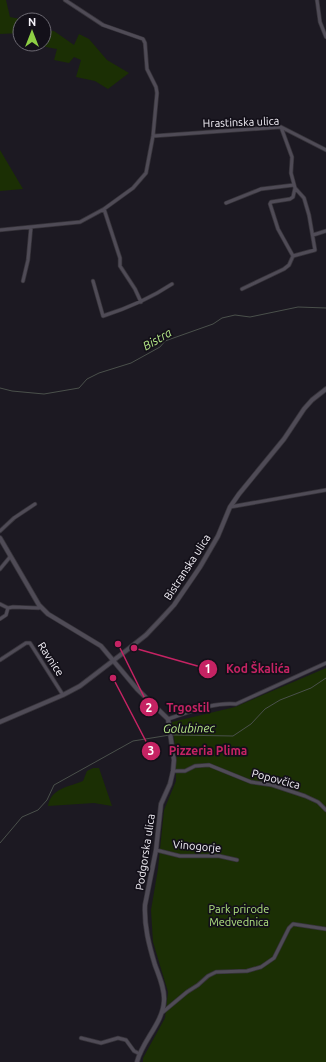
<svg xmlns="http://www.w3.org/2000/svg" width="326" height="1062" font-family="Ubuntu,sans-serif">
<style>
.green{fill:#1b2f04}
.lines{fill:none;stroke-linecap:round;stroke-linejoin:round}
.stream{stroke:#4a504b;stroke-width:1}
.street-casing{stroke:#37343b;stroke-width:4.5}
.secondary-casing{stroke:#37343b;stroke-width:5.5}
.street{stroke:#4f4b56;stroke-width:3}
.secondary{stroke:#4f4b56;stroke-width:4}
.labels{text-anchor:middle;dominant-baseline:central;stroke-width:3.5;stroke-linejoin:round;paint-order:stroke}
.street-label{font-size:11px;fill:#f5f2f9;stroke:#131019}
.park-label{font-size:11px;fill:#b0e281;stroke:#131019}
.water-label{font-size:12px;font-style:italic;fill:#b7ea88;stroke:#131019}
.leader{fill:none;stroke:#c52363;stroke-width:1.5}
.callout-dot{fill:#c52363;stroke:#131019;stroke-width:1.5}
.mark-label{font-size:12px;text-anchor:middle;font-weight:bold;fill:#fff}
.callout-label{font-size:12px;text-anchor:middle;font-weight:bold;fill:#c52363;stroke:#131019;stroke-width:3.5;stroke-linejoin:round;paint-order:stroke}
</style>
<rect width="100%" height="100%" fill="#1c1922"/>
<path class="green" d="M0,0H6L10,17L25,20H20V33L0,34Z
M44,30L54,31L74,45L79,34L89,39L107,60L129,73L108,89L95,81L76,77L81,60L74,57L69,63L54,60L57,49L41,46L42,44H44Z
M0,150L23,189L0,191Z
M326,668V1062H143V1058L165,1018L168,992L153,942L151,910L158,869L164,810L176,781V753L172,722L235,707Z
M93,768H99L112,806L94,803L48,806C51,788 69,787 83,781L87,771Z"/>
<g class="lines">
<path class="stream" d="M0,388L12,391L44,394L79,388L87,379L99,373L131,363L160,347L165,341L213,324L222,318L235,315L250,317L298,307L326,308
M173,735L233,736L251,724L265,709L280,700L311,688L326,678
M0,843L22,817L38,810L47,800L54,785L133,741L170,735"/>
<g class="street-casing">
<path id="street" d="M317,0L320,22L326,37
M153,136L281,127L326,150
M226,203L261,189L294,185
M104,209L120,258V266L135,289L141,302
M0,230L80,222L104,209L133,188L146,173L153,136L157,93L156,87L147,69L145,43L143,39L103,25L65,0
M313,235L326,231
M293,256L315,250L309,215L304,198L295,188
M23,281L28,260L31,227
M93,281L103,316C128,308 151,298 172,284
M242,289L284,269L289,265L293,256L278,229L270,204L271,202L290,199L293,197L295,188L291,173L292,157L281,127
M230,507L326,490
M0,531L14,518L35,504
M0,569L10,557
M0,604L8,608
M0,619L6,615L8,608L13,607L39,608V605
M0,660L26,643H30L63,695
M168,719C190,712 213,702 236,704L326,663
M173,771H185L195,766L209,765L251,782L272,785L305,796L318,802L326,810
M156,850L180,856H219L237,860
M163,1012L187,992L198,985L208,976L216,972L247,971L261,967L274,958L289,928L293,924L326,929
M81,1038L101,1043L118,1038L126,1040L134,1051L140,1054"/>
</g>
<g class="secondary-casing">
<path id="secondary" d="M0,538L39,605L48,614L101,646L137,689L168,719L174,760L173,771L170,784L161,804L156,850L145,905C144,926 149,945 155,965C159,976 165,989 164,1001C163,1023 142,1041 137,1062
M0,722L63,695L80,686L127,650L146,635L163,617L174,605L200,567L218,536L230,507L239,494L284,439L304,409L312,400L326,389"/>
</g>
<use href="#street" class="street"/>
<use href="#secondary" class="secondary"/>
</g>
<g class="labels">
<g class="street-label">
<text transform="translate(241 122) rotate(-2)">Hrastinska ulica</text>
<text transform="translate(187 567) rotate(-57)">Bistranska ulica</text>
<text transform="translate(51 659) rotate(57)">Ravnice</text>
<text transform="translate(276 779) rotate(15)">Popovčica</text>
<text transform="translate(197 846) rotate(5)">Vinogorje</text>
<text transform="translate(145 852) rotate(-81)">Podgorska ulica</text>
</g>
<g class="park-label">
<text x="239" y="909">Park prirode<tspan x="239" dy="13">Medvednica</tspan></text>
</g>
<g class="water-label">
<text transform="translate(157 339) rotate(-30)">Bistra</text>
<text transform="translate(189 728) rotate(-1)">Golubinec</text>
</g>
</g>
<path class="leader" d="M134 648L208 669M118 644L149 707M113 678L151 751"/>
<g class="callout-dot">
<circle cx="134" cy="648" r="4"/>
<circle cx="118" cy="644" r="4"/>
<circle cx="113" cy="678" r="4"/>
<circle cx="208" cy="669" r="10"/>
<circle cx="149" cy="707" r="10"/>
<circle cx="151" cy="751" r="10"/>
</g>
<g class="mark-label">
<text x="208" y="673">1</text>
<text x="149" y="712">2</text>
<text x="151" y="755">3</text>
</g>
<g class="callout-label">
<text x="258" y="673">Kod Škalića</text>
<text x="188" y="712">Trgostil</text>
<text x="208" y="755">Pizzeria Plima</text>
</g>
<g transform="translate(32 32)"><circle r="19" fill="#131019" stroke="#6d6a73"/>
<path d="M0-3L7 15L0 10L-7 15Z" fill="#8dce44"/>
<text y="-6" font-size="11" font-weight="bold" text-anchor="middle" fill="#f5f2f9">N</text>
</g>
</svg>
